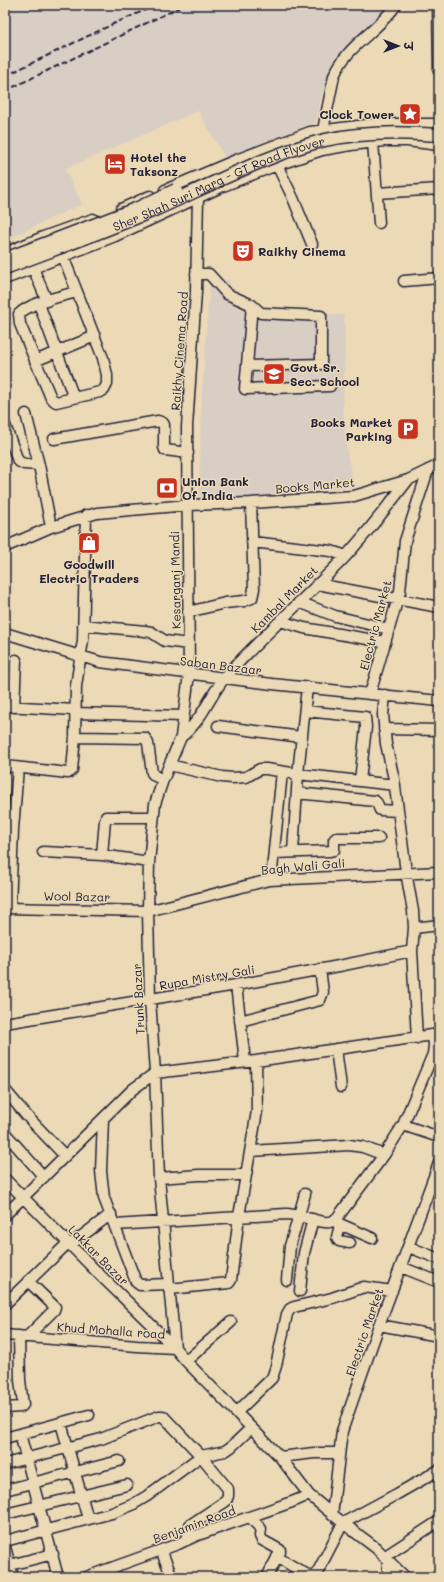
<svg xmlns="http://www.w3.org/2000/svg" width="444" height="1582" font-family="Mali,'Playpen Sans Deva',sans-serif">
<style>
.built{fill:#d9cec4}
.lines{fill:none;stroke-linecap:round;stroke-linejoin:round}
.minor-casing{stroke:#22223b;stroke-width:13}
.minor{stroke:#ecdab7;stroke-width:10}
.rail{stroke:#22223b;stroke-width:2;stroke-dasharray:6 3;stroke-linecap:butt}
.major-bridge-casing{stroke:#22223b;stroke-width:15;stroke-linecap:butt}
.major-bridge{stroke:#ecdab7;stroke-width:12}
.labels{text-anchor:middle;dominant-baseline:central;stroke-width:3;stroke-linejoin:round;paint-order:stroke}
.poi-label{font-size:12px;font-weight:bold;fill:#22223b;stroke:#ecdab7;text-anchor:start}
.street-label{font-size:12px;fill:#22223b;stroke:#ecdab7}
</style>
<rect width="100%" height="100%" fill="#ecdab7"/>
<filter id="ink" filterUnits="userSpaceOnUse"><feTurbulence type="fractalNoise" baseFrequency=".025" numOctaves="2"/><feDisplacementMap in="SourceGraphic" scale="8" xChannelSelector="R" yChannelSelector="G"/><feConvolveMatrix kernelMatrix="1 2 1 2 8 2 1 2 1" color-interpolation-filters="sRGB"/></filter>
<g filter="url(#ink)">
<path class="built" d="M5,5H387L381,14L335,58L323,90L316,122L225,158L198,111L65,169L82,204L5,240Z
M210,280H230L228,303L253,304L257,310L344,315L345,341L343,410L348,457L354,487L199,501L201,407Z"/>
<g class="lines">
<g class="minor-casing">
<path id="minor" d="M438,5L439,71
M322,135L334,76C346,46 378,31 396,5
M373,142L379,223
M277,165L293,198L312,244
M165,190L236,160L310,132L374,124H439
M377,193L439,189
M121,209L150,196
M5,253L43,237L93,219
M63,256L103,358L107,375V384L104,390L100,392L56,402L51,398L20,324L19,314C31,302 60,297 76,292
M33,268L47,301
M196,274H209L227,294L252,305L261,313L321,316V364L247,366
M5,279L115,236L223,186L277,165L322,150L351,145L384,141H407L439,145
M404,281L439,278
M39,304L74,398
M252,305L245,389L330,386
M35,361L95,336
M26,414L39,465L51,527
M5,425L18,461L24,464L39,465
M54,439L158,421L163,423L164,425V447L165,450L188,453
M252,542L331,551L346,556
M5,547L51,527L97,513L188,505L251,503L354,496L408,480L439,465
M317,584L439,607
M299,602L335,616L389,629
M188,612L225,603L244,601L252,598L254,589L251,503
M280,621L304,628L385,642
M83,625L145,631L151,632L165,641L189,644
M5,633L100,662L272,684L439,701
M370,694L400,591L405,541L428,470
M385,695L383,715L386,744L394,779L406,872L413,911L414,928L412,951L417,1038
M5,706L75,710
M14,707L16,660
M305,711L365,717L366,727L360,781
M75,713L183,716
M218,726L301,737
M384,729L439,730
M75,737L145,738L148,743L152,773L155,776L163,780
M181,737C203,720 209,696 226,676C264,634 307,597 346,556C368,532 388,506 408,480
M169,765L222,777L232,778L246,777L260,769H266L298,774L395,785
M5,766L68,773L72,770L75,737L76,686L83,640L86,515
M297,793L375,801L377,803L380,810L398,811
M43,852L102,855L149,862
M293,852L298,774L307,687
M274,853L330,851L334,850V840L336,838H379
M102,855L105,820L106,817H153
M271,880L282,772
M5,908L148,911L269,880L439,872
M10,908L13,829L18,768
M414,928L439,925
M236,985L245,1061
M240,1021L320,1000L323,992L320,969
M5,1023L236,985L339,966L412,951
M336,1049L341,1087
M5,1090L26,1115L65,1156
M103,1119L101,1171L104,1198L136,1282L140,1285L169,1284
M403,1125L439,1137
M5,1133L44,1177
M251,1151L349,1145L363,1147L384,1155
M159,1178L199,1175H246
M5,1179L97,1272L175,1348L186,1361L280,1457L309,1495L343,1523L376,1548L405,1577
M5,1215L133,1089L155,1073L256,1061L439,1034
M333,1221L372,1238
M115,1225L286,1214C299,1214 321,1224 330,1222C334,1221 338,1217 340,1214L384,1155L403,1125L433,1054L434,1045L433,1035
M340,1225L337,1237L339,1241L350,1243
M70,1245L111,1214
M409,1247L439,1259
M401,1267L439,1282
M287,1280L290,1246L305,1194
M169,1289L229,1283L231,1280L239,1216L257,1111L256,1061
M300,1291L304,1253L313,1219
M5,1304L68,1243
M379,1325L439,1336
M5,1335L137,1346L175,1348
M27,1337L54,1310L55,1307L28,1281
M175,1348L159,1178L155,1073L150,999L148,911L149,862L155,804L163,780L181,737L189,674L187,427L196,292L198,198
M186,1361L231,1322
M5,1408L21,1407L23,1405L20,1380L19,1336
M236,1413L272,1378L276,1366L287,1314L290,1309L294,1307L332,1298L364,1287L392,1291
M61,1423L88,1519
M20,1434L58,1577
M5,1438L89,1415
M280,1457L314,1453H339
M5,1464L101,1439L159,1416H163L201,1456L228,1489V1496L226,1501L190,1525L187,1540
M5,1490L119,1461
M5,1514L127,1485
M332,1515L342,1431L379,1325L439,1163
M250,1517L261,1529L260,1536L262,1540L280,1550V1552L267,1577
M5,1541L112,1513L132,1505L147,1496L201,1456L225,1451L231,1447L251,1428
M5,1547L13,1577
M161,1550L172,1577
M277,1557L311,1577
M384,1557L439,1521
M10,1565L53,1554
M86,1577L178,1544L195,1536L292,1502L309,1495
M315,1577L343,1523L397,1494L439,1470
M388,1577V1561"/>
</g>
<use href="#minor" class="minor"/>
<path class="rail" d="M5,76L113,24L157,5
M5,91L184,5"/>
<g class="major-bridge-casing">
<g id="major-bridge">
<path d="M5,259L138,208L176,190"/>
<path id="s1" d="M5,268C55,249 105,231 154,210C210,186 264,155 325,140C361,132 402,132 439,135"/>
</g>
</g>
<use href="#major-bridge" class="major-bridge"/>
</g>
</g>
<defs>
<g id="sight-square" transform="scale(1.15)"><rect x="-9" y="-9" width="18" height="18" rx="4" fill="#c8321e" stroke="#ecdab7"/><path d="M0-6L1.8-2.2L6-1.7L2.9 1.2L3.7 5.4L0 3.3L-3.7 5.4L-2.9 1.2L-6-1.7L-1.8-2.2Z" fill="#fff"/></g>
<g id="hotel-square" transform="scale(1.15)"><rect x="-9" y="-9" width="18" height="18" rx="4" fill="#c8321e" stroke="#ecdab7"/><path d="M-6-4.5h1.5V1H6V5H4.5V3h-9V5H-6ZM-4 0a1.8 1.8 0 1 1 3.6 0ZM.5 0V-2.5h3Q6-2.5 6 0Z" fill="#fff"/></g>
<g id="theatre-square" transform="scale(1.15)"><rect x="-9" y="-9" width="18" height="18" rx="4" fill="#c8321e" stroke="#ecdab7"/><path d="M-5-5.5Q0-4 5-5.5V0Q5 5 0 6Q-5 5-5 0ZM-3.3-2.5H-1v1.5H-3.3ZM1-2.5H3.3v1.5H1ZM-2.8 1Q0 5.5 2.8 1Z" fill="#fff"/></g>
<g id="school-square" transform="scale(1.15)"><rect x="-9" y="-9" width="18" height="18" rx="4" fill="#c8321e" stroke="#ecdab7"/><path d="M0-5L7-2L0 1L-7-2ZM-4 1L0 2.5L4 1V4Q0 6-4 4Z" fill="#fff"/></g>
<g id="parking-square" transform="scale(1.15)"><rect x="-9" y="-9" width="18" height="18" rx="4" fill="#c8321e" stroke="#ecdab7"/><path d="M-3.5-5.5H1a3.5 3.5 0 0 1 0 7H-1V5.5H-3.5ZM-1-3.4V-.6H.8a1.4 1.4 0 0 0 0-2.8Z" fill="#fff"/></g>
<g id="bank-square" transform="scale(1.15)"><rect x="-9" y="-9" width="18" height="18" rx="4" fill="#c8321e" stroke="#ecdab7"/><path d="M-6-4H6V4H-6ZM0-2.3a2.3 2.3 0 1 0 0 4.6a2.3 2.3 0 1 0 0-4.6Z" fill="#fff"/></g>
<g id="shop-square" transform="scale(1.15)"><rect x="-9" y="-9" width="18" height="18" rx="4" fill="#c8321e" stroke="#ecdab7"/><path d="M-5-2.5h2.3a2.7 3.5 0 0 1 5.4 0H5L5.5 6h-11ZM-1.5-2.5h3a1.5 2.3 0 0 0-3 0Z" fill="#fff"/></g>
</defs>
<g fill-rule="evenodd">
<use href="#sight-square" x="410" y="114"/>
<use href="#hotel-square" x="115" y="164"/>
<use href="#theatre-square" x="243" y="251"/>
<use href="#school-square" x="274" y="374"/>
<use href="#parking-square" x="408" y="429"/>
<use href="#bank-square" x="167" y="488"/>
<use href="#shop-square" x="89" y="543"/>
</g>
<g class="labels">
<g class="poi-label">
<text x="394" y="114" text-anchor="end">Clock Tower</text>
<text x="130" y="157">Hotel the<tspan x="130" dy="14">Taksonz</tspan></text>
<text x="258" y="251">Raikhy Cinema</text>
<text x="290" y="367">Govt Sr.<tspan x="290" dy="14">Sec. School</tspan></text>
<text x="392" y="422" text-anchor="end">Books Market<tspan x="392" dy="14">Parking</tspan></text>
<text x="182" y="481">Union Bank<tspan x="182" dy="14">Of India</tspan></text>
<text x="89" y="564" text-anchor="middle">Goodwill<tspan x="89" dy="14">Electric Traders</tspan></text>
</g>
<g class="street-label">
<text stroke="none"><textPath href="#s1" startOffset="230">Sher Shah Suri Marg - GT Road Flyover</textPath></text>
<text transform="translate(179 351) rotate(-86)">Raikhy Cinema Road</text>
<text transform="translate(315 485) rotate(-5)">Books Market</text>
<text transform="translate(175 580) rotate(-91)">Kesarganj Mandi</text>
<text transform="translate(284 599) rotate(-45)">Kambal Market</text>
<text transform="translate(375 625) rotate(-75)">Electric Market</text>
<text transform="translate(221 665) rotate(7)">Saban Bazaar</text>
<text transform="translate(303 866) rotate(-5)">Bagh Wali Gali</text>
<text transform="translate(77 896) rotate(1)">Wool Bazar</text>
<text transform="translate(207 977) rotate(-10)">Rupa Mistry Gali</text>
<text transform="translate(138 999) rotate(-93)">Trunk Bazar</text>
<text transform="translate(99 1255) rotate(45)">Lakkar Bazar</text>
<text transform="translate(111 1330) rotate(4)">Khud Mohalla road</text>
<text transform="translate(364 1332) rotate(-71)">Electric Market</text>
<text transform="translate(194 1524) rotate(-20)">Benjamin Road</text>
</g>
</g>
<rect width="444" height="1582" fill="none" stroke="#ecdab7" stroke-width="20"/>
<rect x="10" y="10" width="424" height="1562" fill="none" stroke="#22223b" stroke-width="1.5" filter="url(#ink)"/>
<g transform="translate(398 46) rotate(90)" stroke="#ecdab7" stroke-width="3" paint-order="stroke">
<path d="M0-3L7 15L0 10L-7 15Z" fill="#22223b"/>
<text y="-6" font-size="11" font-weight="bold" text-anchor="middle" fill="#22223b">उ</text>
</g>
</svg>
